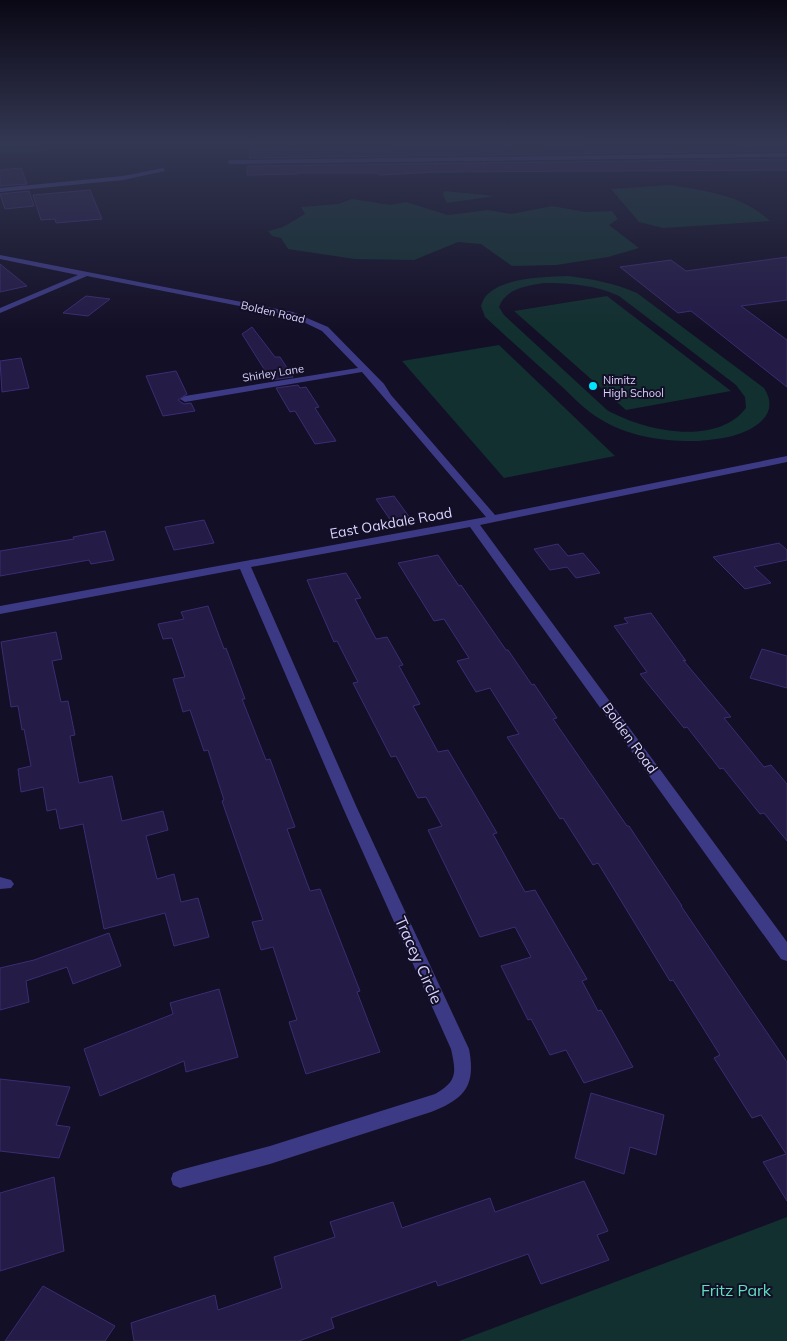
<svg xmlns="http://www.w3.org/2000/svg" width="787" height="1341" font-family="Mulish,sans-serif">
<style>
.green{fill:#12302f;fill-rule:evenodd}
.water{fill:#0c2248}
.building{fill:#241b47;stroke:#3b2d73}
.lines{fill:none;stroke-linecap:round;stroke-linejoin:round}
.minor{fill:#3d3a85;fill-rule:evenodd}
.poi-dot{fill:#00e5ff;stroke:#130f26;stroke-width:2}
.labels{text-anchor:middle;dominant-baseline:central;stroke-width:4;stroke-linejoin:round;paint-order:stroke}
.far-street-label{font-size:11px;fill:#d9d4ff;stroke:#130f26}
.far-poi-label{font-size:11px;fill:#d9d4ff;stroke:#130f26;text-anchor:start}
.street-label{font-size:14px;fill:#d9d4ff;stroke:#130f26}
.near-street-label{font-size:16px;fill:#d9d4ff;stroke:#130f26}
.near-park-label{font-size:16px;fill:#5fe0c0;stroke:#130f26}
</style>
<rect width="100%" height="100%" fill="#130f26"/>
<path class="green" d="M670,185C706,191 743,195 770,221L663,228L639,222L611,189Z
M444,191L495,196L447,203L443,195Z
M352,199L390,205L406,202L448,215L488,210L511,214L552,206L585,212L612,211L618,219L609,225L639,248L608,257L556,265L512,266L481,244L458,242L414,260L355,259L288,249L281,238L272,236L268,231L283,227L305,214L301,207L338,204Z
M568,276C592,279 614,283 637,293L764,388C773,402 771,414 758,424C741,437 719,439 699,441C666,442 629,437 600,419C585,410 572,396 559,384C534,362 510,340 485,317L481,306C482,303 484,298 486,296C502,277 545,277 568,276ZM544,283C571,283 595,285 619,296L736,385L745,397L746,408C716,447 644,431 607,410L504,315L499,307C506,288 527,286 544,283Z
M607,296L731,391L626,410L514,311Z
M499,345L615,456L504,478L402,361Z
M787,1217V1341H459Z"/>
<path class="water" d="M0,142L23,143L53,148L39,152L0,153Z"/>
<path class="building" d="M636,142H787V151L249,158L250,147L292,148L546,143L547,146H585L583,143Z
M787,159V170L435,172L379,175L378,173H297V174L247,175L248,166Z
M21,168L27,184L0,186V170Z
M90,190L102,219L56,223L55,219L41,220L33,195Z
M29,191L34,206L5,209L0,194Z
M787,257V300L741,306L787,340V387L691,311L678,313L620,267L671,260L686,271Z
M0,264L27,286L0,292Z
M86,296L110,299L88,316L63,313Z
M252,327L275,357H280L293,377L271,380L242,334Z
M21,358L29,388L2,392L0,361Z
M176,371L187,394L178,400L184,404L191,403L195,411L163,416L146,376Z
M298,385L300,388L306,387L319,407L315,408L336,441L315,444L295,411L290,412L276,388Z
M394,496L410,518L391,521L376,499Z
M204,520L214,543L174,550L165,527Z
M105,531L114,560L91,564L89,560L0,576V551L74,539L73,537Z
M779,543L787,550V560L754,567L771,583L745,589L713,557Z
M558,544L568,556L583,553L600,573L576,578L567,567L550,570L534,549Z
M438,555L459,586L461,585L506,650H508L532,685L534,684L557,718L553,719L627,826H629L682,906H681L787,1062V1201L763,1162L786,1154L761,1115L752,1118L714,1058L720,1055L673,980L670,981L598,863L593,865L563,818L560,819L507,737L519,734L490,688L476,692L457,661L469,658L444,619L434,621L398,563Z
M346,573L361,598L355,599L376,639L387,637L403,665L399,666L420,704L413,706L438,752L448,750L497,833L493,834L525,892L535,890L587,979L582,981L598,1011L601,1010L633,1067L584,1083L566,1050L550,1055L531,1019L528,1020L501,966L531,957L515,927L480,937L428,830L442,826L426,797L418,798L396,756L391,757L353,683L358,682L337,641L334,642L307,580Z
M208,606L224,649L226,648L245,699H242L266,760L270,759L295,827L287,829L310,891L320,889L360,991L357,992L380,1052L306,1074L289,1022L297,1020L273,947L261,950L252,922L263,920L222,801L224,800L208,750L204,751L190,710L183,712L173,679L185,677L172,638L163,639L158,624L184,619L181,612Z
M651,613L686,661L683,660L731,717L724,718L764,767L771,765L787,784V841L764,813L760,814L723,768L720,769L687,727L684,728L640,674L647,672L614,626L628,623L624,618Z
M56,632L62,659L52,661L61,702L68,701L75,735L70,736L79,783L112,776L122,821L163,811L168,830L146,836L157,879L174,874L181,902L198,898L209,937L174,946L165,913L104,929L83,824L60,829L56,809L47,811L43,787L21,792L18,769L31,766L24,729L22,730L18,706L11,707L1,642Z
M762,649L787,656V688L750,678Z
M109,933L121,966L73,984L67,967L26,981L29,1002L0,1010V968L34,960Z
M219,989L238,1057L186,1072L184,1061L100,1096L84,1049L173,1014L170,1003Z
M0,1079L70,1087L56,1125L70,1127L59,1158L0,1151Z
M591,1093L664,1115L656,1155L630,1147L624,1174L575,1158Z
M54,1177L64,1251L0,1271V1193Z
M584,1181L608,1231L597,1235L609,1260L541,1284L528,1254L438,1286L436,1281L331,1318L334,1328L299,1341H134L131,1323L215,1295L218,1310L282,1288L274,1257L335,1237L330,1222L393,1202L402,1228L490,1198L495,1212Z
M43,1286L115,1326L105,1341H5Z"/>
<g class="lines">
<path class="minor" d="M787,153V157L230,164L227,162L230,160Z
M163,168L165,171L123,180L0,192V188L123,176Z
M0,255L293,312L328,327L384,384L391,395L495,515L787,456V462L480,525L787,942V961L781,959L470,527L251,567L357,808L469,1049C476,1086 465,1099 431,1112L270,1164L180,1188L173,1185L171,1179L173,1173L180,1170L270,1146L435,1094C458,1081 456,1072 451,1049L343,808L240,569L0,614V606L486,517L362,372L185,402L180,399L185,396L358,368L322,331L291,316L87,276L0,313V308L78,275L0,259Z
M0,877L11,880L14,884L11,888L0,889Z"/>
</g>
<linearGradient id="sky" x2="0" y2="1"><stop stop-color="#0a0815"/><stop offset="0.43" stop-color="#333752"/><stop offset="1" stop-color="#333752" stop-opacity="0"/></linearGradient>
<rect width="787" height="330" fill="url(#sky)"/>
<circle class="poi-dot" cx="593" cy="386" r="5"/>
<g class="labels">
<g class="far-street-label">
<text transform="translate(273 312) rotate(13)">Bolden Road</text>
<text transform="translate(273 373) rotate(-9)">Shirley Lane</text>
</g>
<g class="far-poi-label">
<text x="603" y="380">Nimitz<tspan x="603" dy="13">High School</tspan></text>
</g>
<g class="street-label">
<text transform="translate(391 523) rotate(-10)">East Oakdale Road</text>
<text transform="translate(630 738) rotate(54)">Bolden Road</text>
</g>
<g class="near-street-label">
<text transform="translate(419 960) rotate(66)">Tracey Circle</text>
</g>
<g class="near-park-label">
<text x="736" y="1290">Fritz Park</text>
</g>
</g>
</svg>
